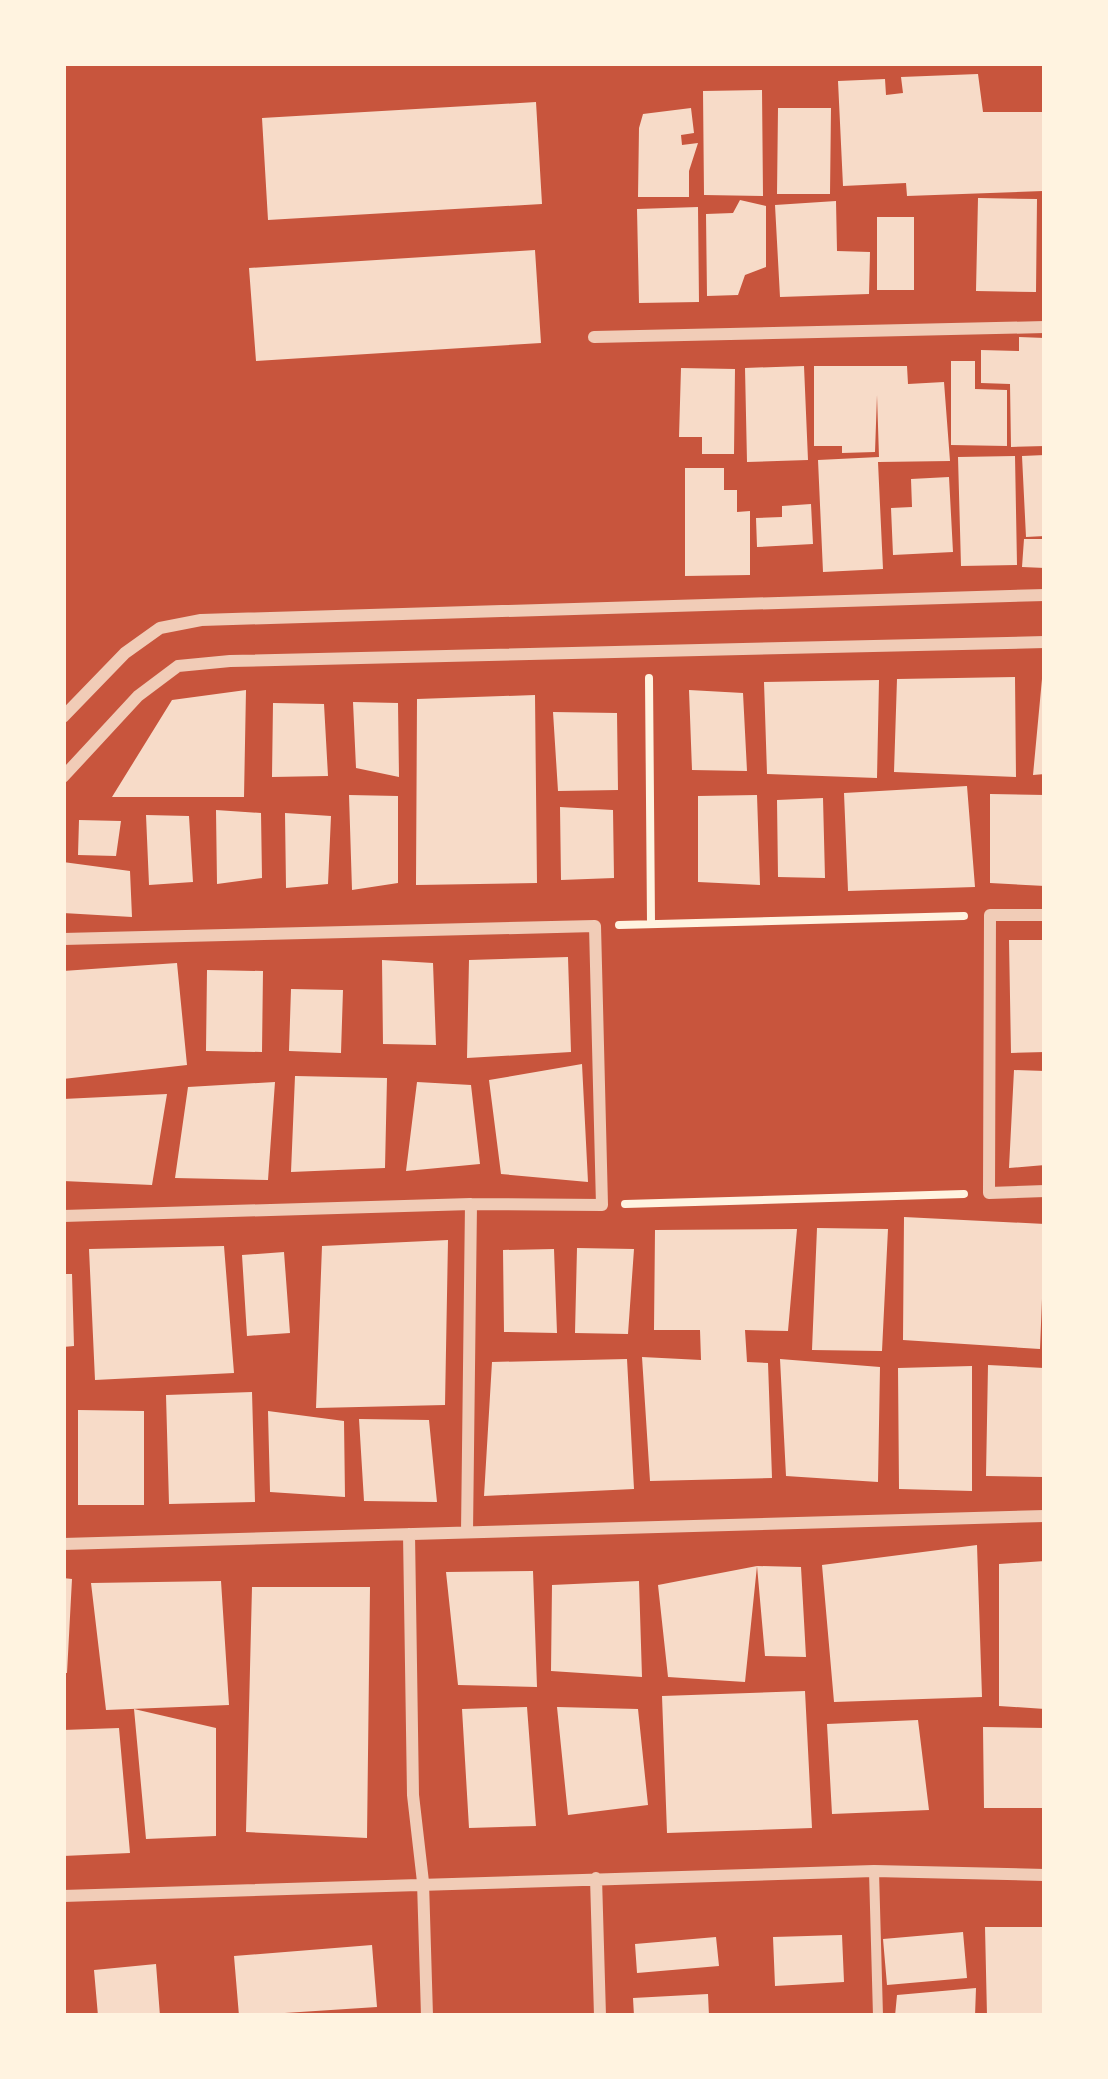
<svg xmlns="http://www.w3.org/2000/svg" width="1108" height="2079" font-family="'Archivo Narrow',sans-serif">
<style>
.building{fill:#f7dbc8}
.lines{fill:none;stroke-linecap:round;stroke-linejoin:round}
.path{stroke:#fff3e0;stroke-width:8}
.pedestrian{stroke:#f1ccb7;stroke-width:10}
.minor{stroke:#f1ccb7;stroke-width:12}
</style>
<rect width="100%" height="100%" fill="#c8553d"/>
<path class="building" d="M978,74L983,112H1045L1043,191L907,196L906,183L843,186L838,81L885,79L886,95L903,93L901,77Z
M762,90L763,196L704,195L703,91Z
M536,102L542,204L268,220L262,118Z
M691,108L694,133L681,135L682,145L698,143L689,171V197H638L639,128L643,114Z
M778,108H831L830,194H777Z
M978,198L1037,199L1036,292L976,291Z
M740,200L766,206V267L745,275L738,295L707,296L706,214L733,213Z
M836,201L837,251L870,252L869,294L780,297L775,205Z
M698,207L699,302L639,303L637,209Z
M877,217H914V290H877Z
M535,250L541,343L256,361L249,268Z
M1019,337L1045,338V446L1011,447L1010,384L981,383V350L1019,351Z
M951,361H975V389L1007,390V446L951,445Z
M804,366L808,460L747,462L745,368Z
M814,366H907L908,384L944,382L950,461L878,462L883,569L823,572L818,460L879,457L877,395L875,452L842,453V446H814Z
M681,368L735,369L734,454H702V437H679Z
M1045,455V536L1026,537L1022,456Z
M1015,456L1017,565L961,566L958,457Z
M685,468H724V490H737V512L750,511V575L685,576Z
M949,477L953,552L893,555L891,508L912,507L911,479Z
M811,504L813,544L757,547L756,518L782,517V506Z
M1024,539H1045V568L1022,567Z
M1015,677L1016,777L894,772L897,679Z
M1042,679H1045V774L1033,775Z
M879,680L877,778L767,774L764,682Z
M246,690L244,797H112L172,700Z
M689,690L743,693L747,771L692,770Z
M535,695L537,883L416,885L417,699Z
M353,702L398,703L399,777L356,768Z
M273,703L324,704L328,776L272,777Z
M553,712L617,713L618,790L558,791Z
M967,786L975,887L848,891L844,793Z
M990,794L1045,795V886L990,883Z
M349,795L398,796V883L352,890Z
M757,795L760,885L698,882V796Z
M823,798L825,878L778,877L777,800Z
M560,807L613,810L614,878L561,880Z
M216,810L261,813L262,878L217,884Z
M285,813L331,816L328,884L286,888Z
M146,815L189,816L193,882L149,885Z
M79,820L121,821L116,856L78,855Z
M63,862L130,871L132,917L63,913Z
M1009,940H1045V1052L1011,1053Z
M568,957L571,1052L467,1058L469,960Z
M382,960L433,963L436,1045L383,1044Z
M177,963L187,1065L63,1079V971Z
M207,970L263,971L262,1052L206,1051Z
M291,989L343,990L341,1053L289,1051Z
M582,1064L588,1182L501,1174L489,1080Z
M1014,1070L1045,1071V1165L1009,1168Z
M295,1076L387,1078L385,1168L291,1172Z
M275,1082L268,1180L175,1178L188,1087Z
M417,1082L471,1085L480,1164L406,1171Z
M167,1094L152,1185L63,1181V1099Z
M904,1217L1045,1224L1040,1349L903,1340Z
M817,1228L888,1229L882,1351L812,1350Z
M797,1229L788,1331L745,1330L747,1362L768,1363L772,1478L650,1481L642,1357L701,1360L700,1330H654L655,1230Z
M448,1240L445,1405L316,1408L322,1246Z
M224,1246L234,1373L95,1380L89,1249Z
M577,1248L634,1249L628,1334L575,1333Z
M554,1249L557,1333L504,1332L503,1250Z
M284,1252L290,1333L247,1336L242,1255Z
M63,1274H72L74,1346L63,1347Z
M627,1359L634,1489L484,1496L492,1362Z
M780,1359L880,1367L878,1482L786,1476Z
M988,1365L1044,1368V1477L986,1476Z
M972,1366V1491L899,1489L898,1368Z
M252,1392L255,1502L169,1504L166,1395Z
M78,1410L144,1411V1505H78Z
M268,1411L344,1421L345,1497L270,1492Z
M359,1419L429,1420L437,1502L364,1501Z
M977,1545L982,1697L834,1702L822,1565Z
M1045,1561V1709L999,1706V1564Z
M757,1566L801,1567L806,1657L765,1656Z
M757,1566L745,1682L668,1677L658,1585Z
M533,1571L537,1687L458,1685L446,1572Z
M63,1578L72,1579L67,1673H63Z
M221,1581L229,1705L106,1710L91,1583Z
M639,1581L642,1677L551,1671L552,1585Z
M252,1587H370L367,1838L246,1832Z
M805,1691L812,1828L667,1833L662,1696Z
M527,1707L536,1826L469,1828L462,1709Z
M557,1707L638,1709L648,1805L568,1815Z
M134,1709L216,1728V1836L146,1839Z
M918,1720L929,1810L832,1814L827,1724Z
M983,1727L1045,1728V1808H984Z
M119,1728L130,1853L63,1856V1730Z
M985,1927H1045V2016H987Z
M963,1932L967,1978L887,1985L883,1939Z
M842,1935L844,1982L775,1986L773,1937Z
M716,1937L719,1966L637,1973L635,1944Z
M372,1945L377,2007L239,2016L234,1956Z
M156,1964L160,2016H98L94,1970Z
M976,1988L975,2016H895L897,1995Z
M708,1994L709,2016H634L633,1998Z"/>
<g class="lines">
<path class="path" d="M649,678L651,923
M619,925L964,916
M625,1204L964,1194"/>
<path class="pedestrian" d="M874,1871L878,2016"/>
<path class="minor" d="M594,337L1045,327
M63,717L125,653L160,628L201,620L1045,595
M63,777L138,696L178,666L230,661L1045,642
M1045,915H990L989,1193L1045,1191
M63,939L595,926L602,1205L471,1204L63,1216
M467,1532L471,1204
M409,1534L413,1795L423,1882L427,2016
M63,1544L1045,1516
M596,1878L600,2016
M63,1896L874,1871L1045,1875"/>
</g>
<rect width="1108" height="2079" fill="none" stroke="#fff3e0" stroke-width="132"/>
</svg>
